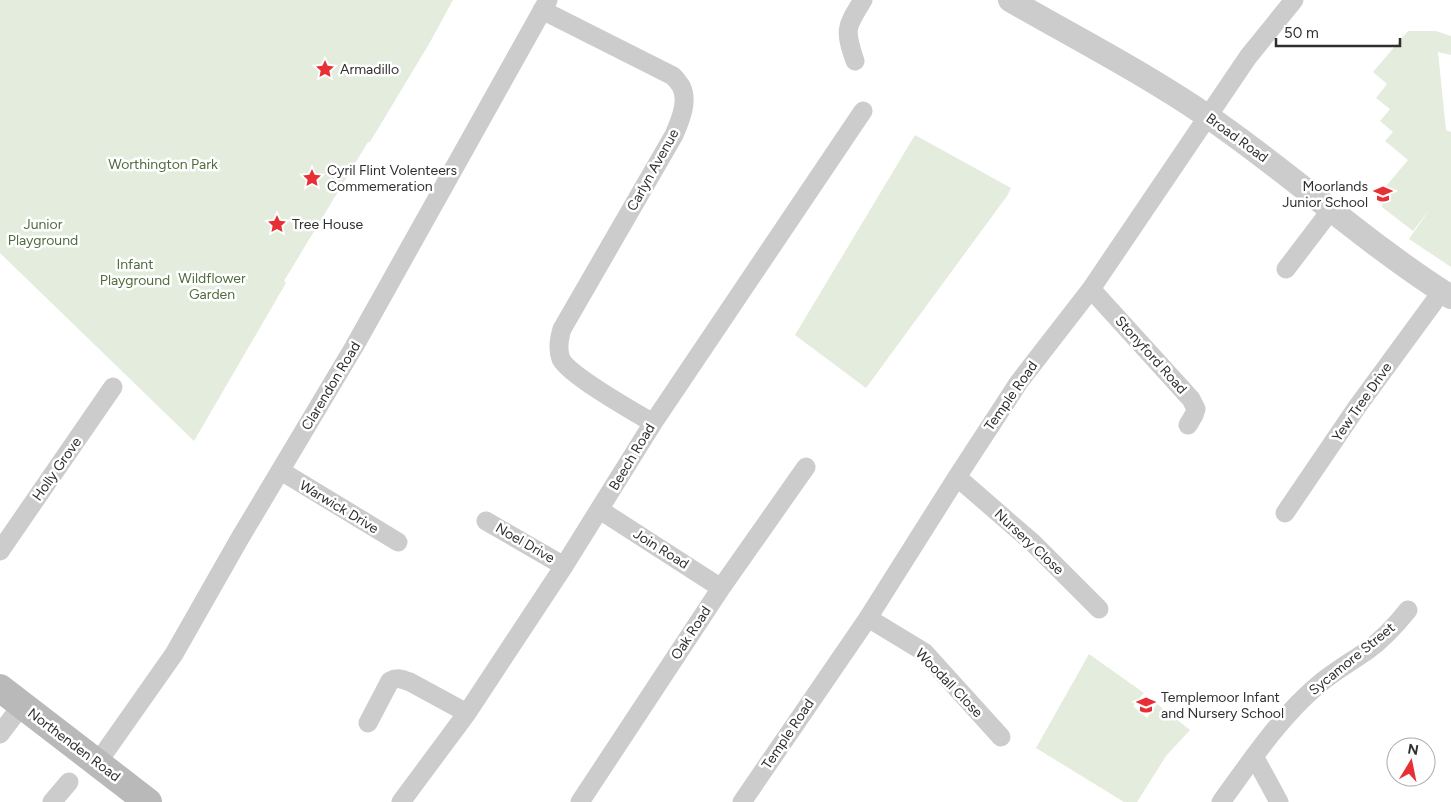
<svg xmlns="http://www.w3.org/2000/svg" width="1451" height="802" font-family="Figtree,sans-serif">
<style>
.green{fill:#e4ecdd}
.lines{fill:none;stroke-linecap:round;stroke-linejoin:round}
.minor{stroke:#ccc;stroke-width:19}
.tertiary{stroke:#ccc;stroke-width:24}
.secondary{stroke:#b9b9b9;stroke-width:28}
.labels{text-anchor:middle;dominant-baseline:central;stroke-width:5;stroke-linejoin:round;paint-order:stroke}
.poi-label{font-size:14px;fill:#2f2f2f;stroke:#fff;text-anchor:start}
.street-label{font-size:14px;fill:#2f2f2f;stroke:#fff}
.park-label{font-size:14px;fill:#506b3c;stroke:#fff}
</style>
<rect width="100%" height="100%" fill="#fff"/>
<path class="green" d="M0,0H453L429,44L370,142H368L284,281L286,283L194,441L0,253Z
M1408,31H1436L1451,36V55L1438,52L1446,130L1451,132V267L1409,239L1430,209L1413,231L1382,207L1381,192L1408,160L1385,141L1393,132L1380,121L1390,109L1376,98L1387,84L1373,72Z
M915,135L1011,188L1007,196L866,388L795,335Z
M1089,654L1144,693L1133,706L1147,718L1157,704L1190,730L1166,756L1137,802H1124L1036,748Z"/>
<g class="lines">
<path class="minor" d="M542,10L673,76C676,79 679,83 681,86C689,101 680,121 674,135L562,329C559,339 557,349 561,359C569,375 634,412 653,423
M855,61C844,29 846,27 863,0
M1286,269L1331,210
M1091,289L1191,399L1196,409L1194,415L1188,425
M281,471L398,542
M957,477L1033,543L1099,609
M600,510L721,588
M1285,513L1357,407L1442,291
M486,521L564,566
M0,551L113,387
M868,618L924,652L1001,737
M368,723L390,681C397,677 402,679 410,682L467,713
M0,734L22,705
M1254,756L1279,802
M98,762L174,654L240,538L354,347L548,0
M52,802L69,782
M401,802L467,713L564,566L653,423L863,111
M580,802L721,588L806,467
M742,802L868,618L957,477L1019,382L1091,289L1248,57L1294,0
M1221,802C1251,761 1279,718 1318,685C1333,672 1351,662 1368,650C1383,639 1396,625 1408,610"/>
<path class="tertiary" d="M1010,0C1076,38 1144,73 1207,116C1291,173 1365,243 1451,297"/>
<path class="secondary" d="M0,688L148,802"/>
</g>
<defs>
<g id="sight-bare" transform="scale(1.5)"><path d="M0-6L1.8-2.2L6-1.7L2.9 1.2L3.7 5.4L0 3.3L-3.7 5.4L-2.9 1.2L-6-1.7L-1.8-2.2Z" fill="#e63035" stroke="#fff" stroke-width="2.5" paint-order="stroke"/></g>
<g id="school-bare" transform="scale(1.5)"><path d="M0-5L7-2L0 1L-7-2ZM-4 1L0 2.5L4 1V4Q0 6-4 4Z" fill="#e63035" stroke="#fff" stroke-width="2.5" paint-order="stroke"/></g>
</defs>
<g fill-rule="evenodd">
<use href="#sight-bare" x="325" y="69"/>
<use href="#sight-bare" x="312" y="178"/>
<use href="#school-bare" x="1383" y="194"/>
<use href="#sight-bare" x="277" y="224"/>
<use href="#school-bare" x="1146" y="705"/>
</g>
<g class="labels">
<g class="poi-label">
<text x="340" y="69">Armadillo</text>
<text x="327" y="170">Cyril Flint Volenteers<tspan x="327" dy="16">Commemeration</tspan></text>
<text x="1368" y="186" text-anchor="end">Moorlands<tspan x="1368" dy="16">Junior School</tspan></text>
<text x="292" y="224">Tree House</text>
<text x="1161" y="697">Templemoor Infant<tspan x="1161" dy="16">and Nursery School</tspan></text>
</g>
<g class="street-label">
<text transform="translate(1237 138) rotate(36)">Broad Road</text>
<text transform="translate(653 170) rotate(-61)">Carlyn Avenue</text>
<text transform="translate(1151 355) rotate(48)">Stonyford Road</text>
<text transform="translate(331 386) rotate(-59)">Clarendon Road</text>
<text transform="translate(1011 396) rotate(-55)">Temple Road</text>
<text transform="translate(1362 402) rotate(-55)">Yew Tree Drive</text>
<text transform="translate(632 457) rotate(-59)">Beech Road</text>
<text transform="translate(57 469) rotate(-55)">Holly Grove</text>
<text transform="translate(339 507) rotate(31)">Warwick Drive</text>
<text transform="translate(1029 542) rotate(43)">Nursery Close</text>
<text transform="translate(525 543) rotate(30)">Noel Drive</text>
<text transform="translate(661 549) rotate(32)">Join Road</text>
<text transform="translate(691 633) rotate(-57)">Oak Road</text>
<text transform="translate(1352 659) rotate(-39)">Sycamore Street</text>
<text transform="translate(949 683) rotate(46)">Woodall Close</text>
<text transform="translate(788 734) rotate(-56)">Temple Road</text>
<text transform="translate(74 745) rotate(37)">Northenden Road</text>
</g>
<g class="park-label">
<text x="163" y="164">Worthington Park</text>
<text x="43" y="224">Junior<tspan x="43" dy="16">Playground</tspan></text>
<text x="135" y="264">Infant<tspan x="135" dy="16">Playground</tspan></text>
<text x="212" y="278">Wildflower<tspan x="212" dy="16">Garden</tspan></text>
</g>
</g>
<g transform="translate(1411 762) rotate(10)"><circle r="24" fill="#ffffff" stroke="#acacac"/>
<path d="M0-4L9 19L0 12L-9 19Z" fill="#e63035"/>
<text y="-8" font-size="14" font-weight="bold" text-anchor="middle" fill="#2f2f2f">N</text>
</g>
<path d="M1276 38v8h124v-8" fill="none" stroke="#2f2f2f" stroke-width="2.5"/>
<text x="1284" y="38" font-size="15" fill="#2f2f2f" stroke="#ffffff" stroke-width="4" paint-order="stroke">50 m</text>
</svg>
